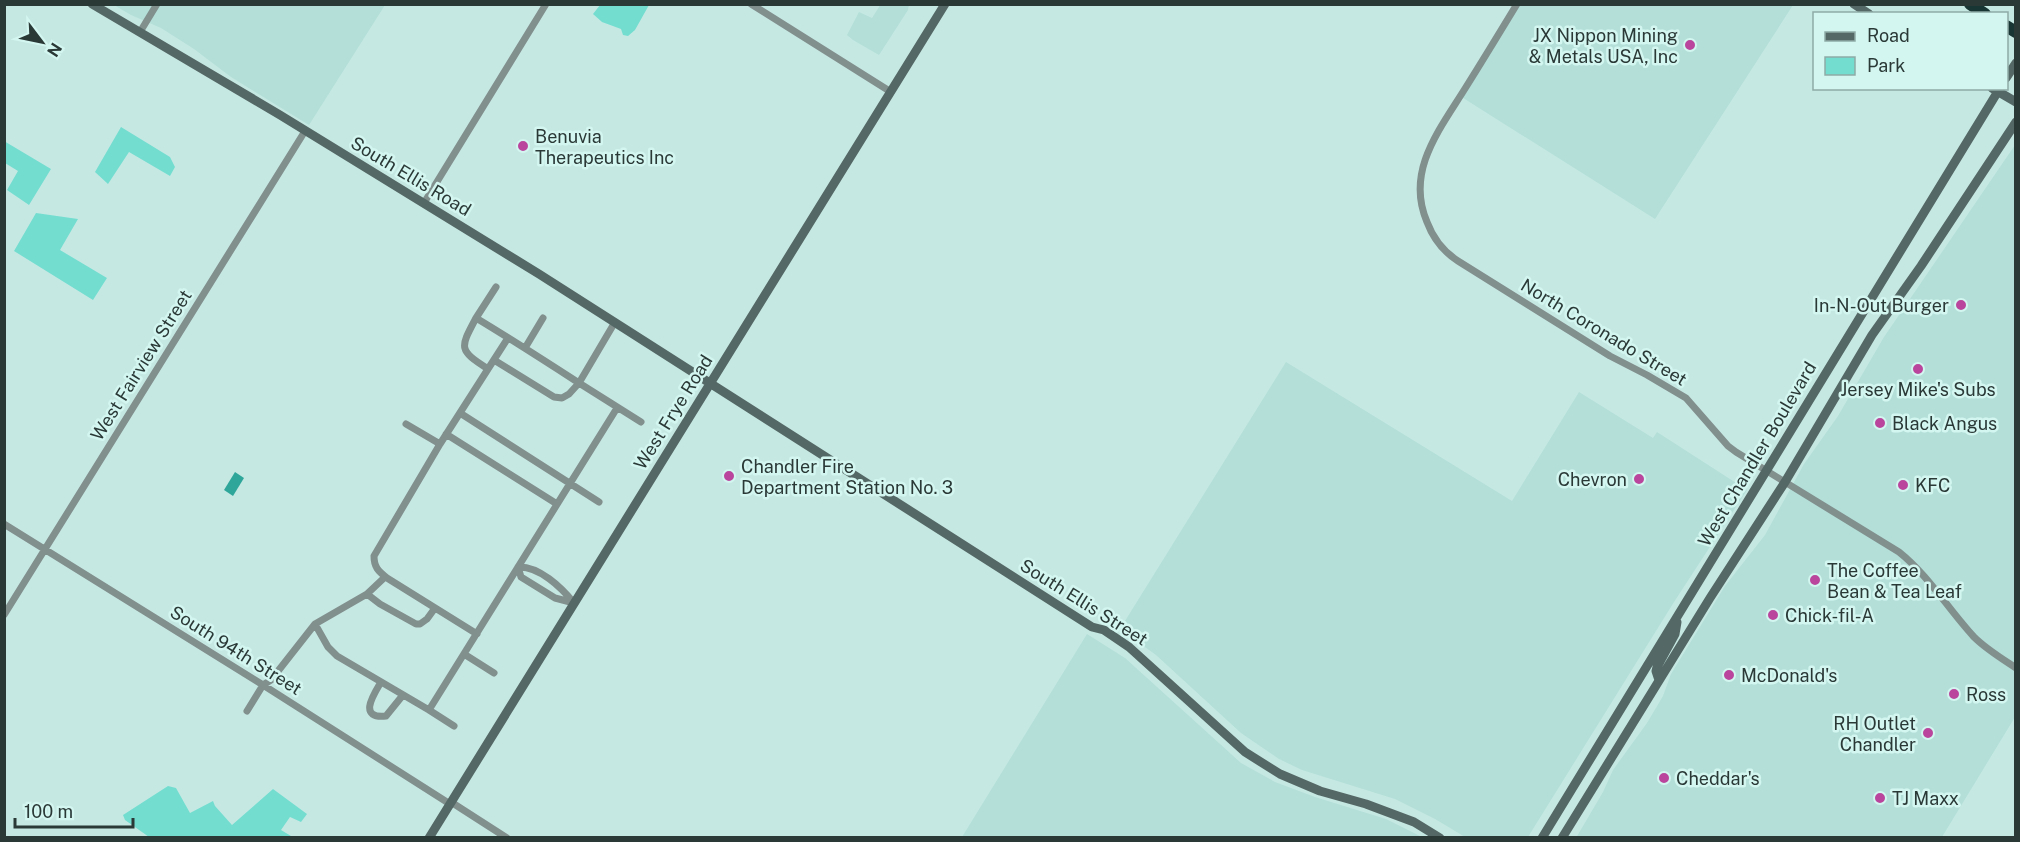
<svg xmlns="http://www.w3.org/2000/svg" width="2020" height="842" font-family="'Public Sans',sans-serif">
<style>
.built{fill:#b3dfd8}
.green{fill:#73ddd0}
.water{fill:#2fa69a}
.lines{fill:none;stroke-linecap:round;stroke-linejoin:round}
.street{stroke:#818f8d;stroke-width:7}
.secondary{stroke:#546865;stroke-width:9}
.highway{stroke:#183633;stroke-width:12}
.poi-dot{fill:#ba459c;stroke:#d3f6f0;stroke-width:2}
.labels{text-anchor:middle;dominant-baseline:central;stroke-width:5;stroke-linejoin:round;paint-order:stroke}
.poi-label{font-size:18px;fill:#2a3836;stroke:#d3f6f0;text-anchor:start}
.street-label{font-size:18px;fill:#2a3836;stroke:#d3f6f0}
</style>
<rect width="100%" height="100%" fill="#c6e8e3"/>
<path class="built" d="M114,5H385L309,125L231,77L194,49L161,28L131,15Z
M879,5H909L908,10L879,55L853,40L847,35L859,12L872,18L879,7Z
M1517,5H1793L1655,219L1460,96Z
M2015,145V717L1942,837L1576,838L1603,792L1613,770L1647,723L1663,696L1671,674L1725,586L1765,535L1804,464L1838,416L1884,337Z
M1286,362L1512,501L1579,392L1653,438L1657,432L1747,490L1674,602L1528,837H1465L1435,819L1395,799L1302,770L1279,759L1241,733L1156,655L1120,629Z
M1087,634L1125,658L1241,763L1275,782L1315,797L1386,819L1422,837H962Z"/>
<path class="green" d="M600,5V4L649,5L635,30L628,36L623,35L621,29L602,22L593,14Z
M121,127L170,157L175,167L170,176L129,152L108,184L95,172Z
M4,141L51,169L29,205L7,190L18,171L5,163Z
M36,213L78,219L60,250L107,278L93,300L14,251Z
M168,786L176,788L190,813L213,801L215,806L232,825L273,789L307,814L301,822L290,817L281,830L291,836L290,838L149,837L125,820L123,815Z"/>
<path class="water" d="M235,472L244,478L233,496L224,490Z"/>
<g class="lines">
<path class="street" d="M751,4L891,92
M1517,4C1500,32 1483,60 1466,87C1440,129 1405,171 1427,222C1433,238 1444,252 1458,261L1610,356L1647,375L1686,398L1728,446L1736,452L1899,552C1929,576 1948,609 1974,637C1986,649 2001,658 2016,668
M140,32L157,4
M424,203L546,4
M476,318L496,287
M615,322L579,383L641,422
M525,348L543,318
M494,360L554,397L562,398L569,394L579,383C545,361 511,339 476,318C460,348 458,350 488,369L508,338
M460,413L599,502
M406,424L440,444
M446,434L557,504
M4,524L263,685L450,804
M518,567C539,566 561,587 574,603L555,598L521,577Z
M385,577L367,594L380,604L416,624H420L427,619L435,608
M4,615L305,131
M315,624L367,594
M477,634L387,578C378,571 374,567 374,556L440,444L488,369
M464,654L494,673
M381,682C374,694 357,719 386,716L403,695
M429,710L454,726
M247,711L263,685L271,680L315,624L328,647L337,656L429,710L617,408
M451,802L507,838"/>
<path class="secondary" d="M92,4L280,115L539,274L1092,627L1104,630L1129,647L1245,752L1280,774L1320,791L1366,804L1414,822L1440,838
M1854,4L1869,14
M2006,78L2016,63
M1992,88L2016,102
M1659,680L1656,671L1657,667L1675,634L1677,622
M429,838L945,4
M1542,838L2000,88
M1562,838L1710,598L1785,482L1872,335L1921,266L2016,122"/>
<path class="highway" d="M1970,4L1985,14
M2006,26L2016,32"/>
</g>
<g class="poi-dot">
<circle cx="1690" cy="45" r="6"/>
<circle cx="523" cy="146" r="6"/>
<circle cx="1961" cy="305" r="6"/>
<circle cx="1918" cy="369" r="6"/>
<circle cx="1880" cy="423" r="6"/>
<circle cx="729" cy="476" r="6"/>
<circle cx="1639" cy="479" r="6"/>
<circle cx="1903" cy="485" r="6"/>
<circle cx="1815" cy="580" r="6"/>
<circle cx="1773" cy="615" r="6"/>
<circle cx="1729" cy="675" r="6"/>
<circle cx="1954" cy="694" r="6"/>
<circle cx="1928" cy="733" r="6"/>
<circle cx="1664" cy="778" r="6"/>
<circle cx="1880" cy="798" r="6"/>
</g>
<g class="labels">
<g class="poi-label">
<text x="1678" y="35" text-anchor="end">JX Nippon Mining<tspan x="1678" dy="21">&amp; Metals USA, Inc</tspan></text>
<text x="535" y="136">Benuvia<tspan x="535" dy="21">Therapeutics Inc</tspan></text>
<text x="1949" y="305" text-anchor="end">In-N-Out Burger</text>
<text x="1918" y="389" text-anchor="middle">Jersey Mike's Subs</text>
<text x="1892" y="423">Black Angus</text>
<text x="741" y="466">Chandler Fire<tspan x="741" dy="21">Department Station No. 3</tspan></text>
<text x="1627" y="479" text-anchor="end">Chevron</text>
<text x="1915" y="485">KFC</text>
<text x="1827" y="570">The Coffee<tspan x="1827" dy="21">Bean &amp; Tea Leaf</tspan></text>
<text x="1785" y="615">Chick-fil-A</text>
<text x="1741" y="675">McDonald's</text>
<text x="1966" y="694">Ross</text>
<text x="1916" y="723" text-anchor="end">RH Outlet<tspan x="1916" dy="21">Chandler</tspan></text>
<text x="1676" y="778">Cheddar's</text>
<text x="1892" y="798">TJ Maxx</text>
</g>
<g class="street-label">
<text transform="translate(411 176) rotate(31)">South Ellis Road</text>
<text transform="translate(1604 332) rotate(31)">North Coronado Street</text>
<text transform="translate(141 365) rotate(-58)">West Fairview Street</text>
<text transform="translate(673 412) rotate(-58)">West Frye Road</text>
<text transform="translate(1757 454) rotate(-59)">West Chandler Boulevard</text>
<text transform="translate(1084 602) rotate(32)">South Ellis Street</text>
<text transform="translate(236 650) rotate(32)">South 94th Street</text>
</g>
</g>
<rect width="2020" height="842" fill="none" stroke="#2a3836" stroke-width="12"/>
<rect x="1813" y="12" width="195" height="78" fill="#d3f6f0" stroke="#8faaa6" stroke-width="1.5"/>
<rect x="1825" y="32" width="30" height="9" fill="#546865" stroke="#8faaa6" stroke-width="1.5"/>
<text x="1867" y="42" font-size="18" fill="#2a3836">Road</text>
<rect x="1825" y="57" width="30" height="18" fill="#73ddd0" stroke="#8faaa6" stroke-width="1.5"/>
<text x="1867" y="72" font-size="18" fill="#2a3836">Park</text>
<g transform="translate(42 42) rotate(122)" stroke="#d3f6f0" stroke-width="4.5" paint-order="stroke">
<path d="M0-4.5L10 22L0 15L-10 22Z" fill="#2a3836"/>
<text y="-9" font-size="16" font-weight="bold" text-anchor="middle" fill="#2a3836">N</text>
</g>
<path d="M15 818v9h118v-9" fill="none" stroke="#2a3836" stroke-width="3"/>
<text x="24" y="818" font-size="18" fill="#2a3836" stroke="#d3f6f0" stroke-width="4.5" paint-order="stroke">100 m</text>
</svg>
